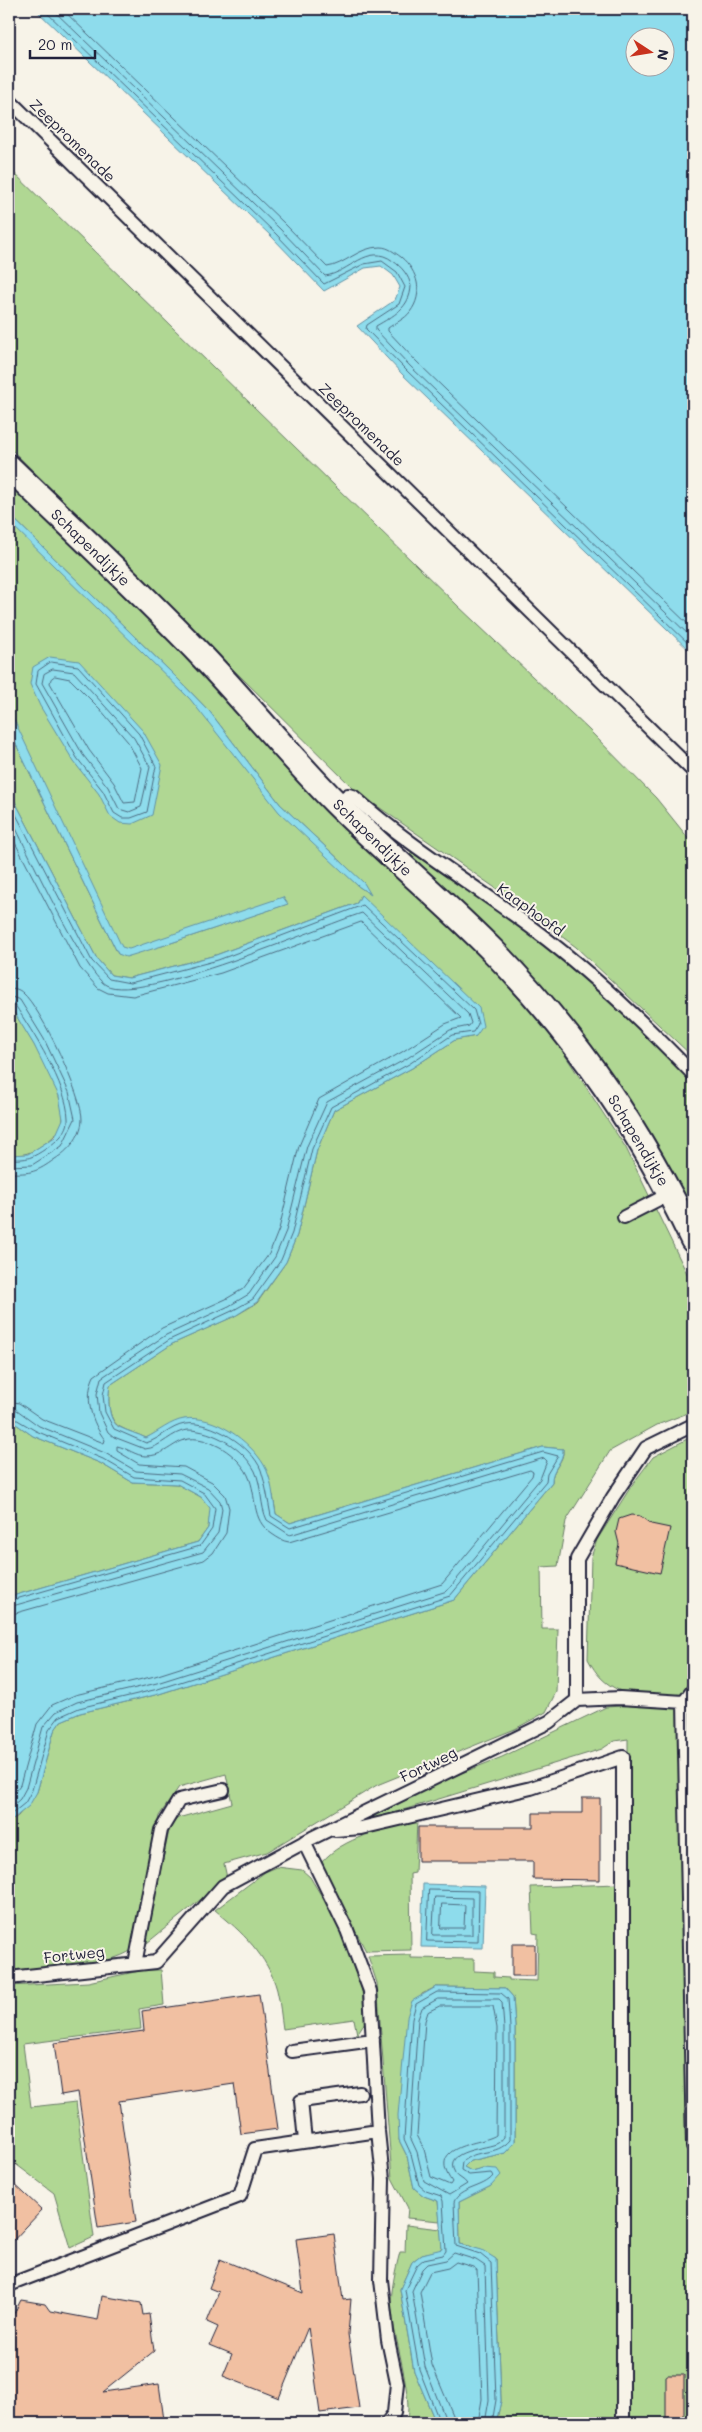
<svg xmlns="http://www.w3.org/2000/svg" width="702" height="2432" font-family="Mali,sans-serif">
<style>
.green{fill:#b0d793;stroke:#697c67}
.water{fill:#8edcec;stroke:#6392a5;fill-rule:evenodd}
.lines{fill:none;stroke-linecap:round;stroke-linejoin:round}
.shore{stroke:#4d6c82;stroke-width:1}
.building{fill:#f1c0a2;stroke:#22223b}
.lane-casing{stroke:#22223b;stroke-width:16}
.street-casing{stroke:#22223b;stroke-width:28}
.lane{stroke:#f7f3e8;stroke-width:12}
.street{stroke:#f7f3e8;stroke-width:24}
.labels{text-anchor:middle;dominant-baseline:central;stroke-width:4;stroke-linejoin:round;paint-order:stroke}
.street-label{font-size:15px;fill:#22223b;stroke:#f7f3e8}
</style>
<rect width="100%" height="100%" fill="#f7f3e8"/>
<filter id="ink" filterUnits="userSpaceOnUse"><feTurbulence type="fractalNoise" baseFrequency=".02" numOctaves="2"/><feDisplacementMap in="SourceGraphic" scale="10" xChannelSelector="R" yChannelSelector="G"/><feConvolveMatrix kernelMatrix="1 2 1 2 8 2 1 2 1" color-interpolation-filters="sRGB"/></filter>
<g filter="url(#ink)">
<path class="green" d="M9,168L457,605L589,730L656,798L693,844V1057L576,947L504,894L357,792L9,447Z
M9,480L114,581L503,977L544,1023L626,1148L693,1286V1411L657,1425L610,1451L566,1521L558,1566L541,1567L542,1629H558L556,1692L546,1712L515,1729L377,1785L267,1852L224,1864L227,1878L147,1943L145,1942L170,1826L178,1818L232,1803L226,1774L179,1787L159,1816L133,1949C108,1968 41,1968 9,1971V1822L18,1816L37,1792L54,1731L61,1721L80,1713L159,1694L454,1600L552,1482C551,1469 565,1462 563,1449L543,1447L290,1523L276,1514L273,1495L185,1419L146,1438C138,1434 127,1431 120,1427C107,1420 108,1397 110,1385L172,1344L235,1316L257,1303L286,1262L297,1235L317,1150L334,1110L412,1068L455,1040L476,1036L361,895L357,903L216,955L129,978L111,975L97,959L9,790V730L118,954L162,946L287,904L121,952L9,722V521L186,693L276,802L358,886L370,894L344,864L280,804L210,712L176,677L9,514Z
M411,852C464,889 519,924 569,965C614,1001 653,1043 693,1084V1218L672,1176L406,858Z
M9,1004C26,1032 62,1084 63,1117C63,1129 53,1138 44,1144C29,1154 26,1155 9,1155Z
M9,1419L33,1436L100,1463L132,1482L177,1484L201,1497L211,1508L208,1528L198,1542L9,1597Z
M693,1436V2423H630L628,1739L614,1741L602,1749L354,1825L361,1813L502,1757L606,1707L622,1706L621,1691C604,1684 596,1674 588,1659L591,1557L597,1540L632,1485L653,1457Z
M417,1820L415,1873L410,1874L411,1950L366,1951L323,1870L321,1863C344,1836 384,1830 417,1820Z
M277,1867L302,1870L310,1877C327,1906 350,1936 358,1969C362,1987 364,2004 365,2022L357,2034L354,2019L283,2029C281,2016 280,2002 277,1990C268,1956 241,1931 215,1910L265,1872Z
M618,1884V2423H496L501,2401L496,2259L470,2246L460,2244L459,2202L491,2186L483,2168L471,2171L464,2167L470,2161L505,2153L515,2142V2027L513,1997L505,1988L436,1987L422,1994L399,2140L407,2156L414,2188L424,2196L438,2201L440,2221L407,2218L408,2208L392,2178L377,1983L368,1956L411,1955V1958L474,1959V1971L494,1972V1977L509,1978V1980L537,1981L538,1934L533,1933L531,1887Z
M144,1970H161L164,2005L139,2009L141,2029L23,2044L31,2107L76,2102L94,2237L70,2248L54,2193L9,2159V1986L88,1982Z
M406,2225L441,2229L442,2250L422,2254L412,2262L400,2289L414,2371L436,2423H405C416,2407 393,2333 391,2309C391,2289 395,2271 400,2252H405Z"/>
<path class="water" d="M35,9H693V654L402,374L357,326L395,300L400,287L393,275L381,266L365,268L324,291L272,237ZM634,38H664V68H634Z
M9,514L176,677L210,712L280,804L364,883L371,895L358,886L279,812L190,699L9,522Z
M50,657L79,661L143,731L162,765L152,815L132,824L120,823L110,816L99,794L74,762L40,706L30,684L33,667Z
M9,709L122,947L129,949L283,897L288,904L162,946L126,957L118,954L9,730Z
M9,790L97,959L111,975L129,978L216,955L357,903L361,895L479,1008L483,1026L476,1036L455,1040L412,1068L334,1110L317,1150L297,1235L286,1262L257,1302L235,1316L172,1344L110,1385C108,1397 107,1420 119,1427C127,1431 138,1434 146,1438C158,1432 171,1421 184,1419C214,1414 250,1441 264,1465C272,1478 273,1499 276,1514L290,1523L543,1447L563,1449C564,1462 551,1469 552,1482L454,1600L159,1694L80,1713L61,1721L54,1731L37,1792L29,1806L9,1822V1597L198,1542L208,1528L210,1508L201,1497L177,1484L132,1482L100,1463L33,1436L9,1419V1155L28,1154L55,1137L63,1119L59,1096L34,1045L9,1004Z
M423,1884L485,1886L483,1948L421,1947Z
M436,1987L505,1988L513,1997L515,2027V2142L505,2153L470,2161L464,2167L471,2171L483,2168L497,2169L501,2175L491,2186L459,2202L460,2244L482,2250L496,2259L501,2401L496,2423H436L414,2371L400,2289L412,2262L422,2254L442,2249L438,2201L424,2196L414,2188L407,2156L399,2140L398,2115L407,2017L412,2001Z"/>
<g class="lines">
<path class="shore" d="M43,9L276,234L324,284L364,264L382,261L397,272L405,287L399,304L367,325L366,329L406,370L693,648
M52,9L280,229L325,276C349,273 368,242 393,261C402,267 409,276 411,286C410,308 393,316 376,326V330L410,366L693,639
M62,9L285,224L327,267C345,265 358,247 380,247C389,247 395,253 401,257C418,271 424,294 410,312C405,319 395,323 388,328V331L416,361L693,629
M51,662L78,666L139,734L156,766L147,812L131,818H122L114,813L103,791L77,758L36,684L38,671Z
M53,669L74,672L134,738L150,767L141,807L129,812L119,809L108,787L83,755L42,683L44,674Z
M55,676L70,679L100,709L128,742L142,768L135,802L124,803L114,783L89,750L50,683L51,679Z
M9,801L92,961L109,979L130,983L218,960L363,905L474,1010L478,1024L473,1032L452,1035L409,1064L331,1107L312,1149L292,1233L281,1260L253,1299L232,1311L169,1340L106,1382L103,1395L105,1412L114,1429L146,1443C160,1439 171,1426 185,1424C211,1420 252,1446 261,1470C266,1485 268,1501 271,1516L290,1528L543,1452L558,1456L547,1474L546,1481L450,1596L158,1689L79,1708L59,1717L49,1730L32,1790L25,1803L9,1816
M9,814C24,844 84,973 106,985C141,1004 318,927 362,913L468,1014L471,1023L469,1026L450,1030L406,1059L327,1102L307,1146L286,1231L275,1257L249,1294L229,1306L166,1335L101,1378L97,1394L99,1413L108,1432L114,1437L145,1449C161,1448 172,1431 188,1430C213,1430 243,1448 255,1471C262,1486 260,1506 267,1520L290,1535L544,1458L547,1461L540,1479L447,1591L157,1683L77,1702L56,1712L43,1727L26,1788L20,1799L9,1809
M9,831L80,968L98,988L108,993L133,996L221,973L361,922L461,1018L445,1024L402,1052L319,1099L299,1146L279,1229L269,1254L243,1289L226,1299L162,1328L94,1376C84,1397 91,1422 105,1440L104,1443L42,1419L19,1403L9,1401
M9,988C14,988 19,989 23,993C41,1008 83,1097 82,1120C81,1137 68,1151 55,1159C37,1172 31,1174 9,1173
M9,996L20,1000L44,1039L69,1092L75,1119L62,1146L32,1165L9,1166
M9,1002L15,1005C33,1033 67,1084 68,1118C69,1131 57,1141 47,1148C32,1158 28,1160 9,1159
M9,1409L17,1410L39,1426L105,1453L136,1471L180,1474L208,1488L220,1501L222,1509L218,1533L203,1552L9,1607
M9,1415L36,1431L103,1459L134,1477L180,1480L204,1493L215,1508L212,1529L200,1546L9,1601
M9,1615L204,1560L213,1553L226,1533L229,1508L225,1495L212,1482L184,1467L139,1464L117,1451V1446C127,1448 136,1456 146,1456C175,1456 177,1425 218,1446C229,1451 243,1464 248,1475C258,1497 250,1519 272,1534C278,1538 282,1541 289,1542L530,1470L533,1472L532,1476L442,1584L155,1676L75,1695L52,1705L37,1724L20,1785L9,1799
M429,1890L479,1891L478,1942L427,1941Z
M435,1897L472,1898V1935H433Z
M442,1904L465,1905L464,1928H441Z
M438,1999H499L502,2002L504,2028V2137C502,2139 500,2142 498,2143C489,2149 441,2149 455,2173C458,2178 464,2179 467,2184L449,2195L424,2181L417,2152L410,2137L418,2019L422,2008Z
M440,2006H493L497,2028L496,2135C482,2145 425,2143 452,2182L450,2185L431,2177L424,2149L417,2135L425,2021L428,2012Z
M440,2423L419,2369L405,2290L417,2265L424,2259L443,2255L446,2251L443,2201L441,2196L426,2191L419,2185L411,2154L404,2139L412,2018L416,2004L437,1992L501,1993L508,1999L510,2027V2140C496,2157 476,2148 462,2162L461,2170L469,2175L491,2173L493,2176C484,2188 459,2188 454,2202L456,2246L480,2254L491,2263L496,2400L492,2423
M447,2423L425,2367L412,2291L422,2269L427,2264L446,2260L454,2253L476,2260L485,2266L489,2400L485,2423
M454,2423L453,2415L432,2365L420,2292L430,2272L448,2268L456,2262L473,2267L477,2270L482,2399L478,2423"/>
</g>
<path class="building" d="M631,1515L640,1516L651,1524L670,1528L660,1573L615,1563L619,1544L616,1532L619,1519Z
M582,1798H600V1880L533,1879V1861H418V1827H533V1813H582Z
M512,1944H535V1976H512Z
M259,1994L278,2129L241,2134L234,2084L119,2101L136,2222L98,2228L78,2092L61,2095L54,2043L144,2031L142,2011Z
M9,2179L42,2210L9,2245Z
M334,2234L343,2300L351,2299L348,2334L359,2408L320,2413L308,2327L279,2398L223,2376L232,2354L210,2345L218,2327L207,2322L219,2292L209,2288L220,2259L303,2293L296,2239Z
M102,2296L141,2303L143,2315L149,2314L154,2351L103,2392L159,2384L164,2420L158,2421V2423H9V2333L13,2327L10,2321L21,2300L45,2304L50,2311L98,2320Z
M666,2375H684V2418H666Z"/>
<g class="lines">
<g class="lane-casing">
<path id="lane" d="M9,100L693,771
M337,804L348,795L353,796C410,847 476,886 536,931C593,974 644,1023 693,1074
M624,1217L671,1193
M577,1700L620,1698L684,1702L693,2146
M684,1702L693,1690
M335,1830L361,1828L531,1788L623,1757V2423
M304,1842L347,1930L370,1991L378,2131L383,2179L381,2280L388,2340L397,2383L394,2413L387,2423
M135,1964L161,1830L179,1800L223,1790
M9,1978L156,1962L223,1886L312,1838L549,1722L577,1700V1559L613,1497L646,1448L693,1425
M292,2051L373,2040
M305,2141L301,2101L360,2093
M9,2285L240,2196L255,2149L378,2131"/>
</g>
<g class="street-casing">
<path id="street" d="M9,467C72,528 138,589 199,653C246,702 288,755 336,803C388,855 445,902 496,954C580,1041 641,1131 693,1240"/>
</g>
<use href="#lane" class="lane"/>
<use href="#street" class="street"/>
</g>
</g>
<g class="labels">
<g class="street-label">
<text transform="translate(73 140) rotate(44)">Zeepromenade</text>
<text transform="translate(362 424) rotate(44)">Zeepromenade</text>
<text transform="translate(91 547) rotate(44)">Schapendijkje</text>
<text transform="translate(373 837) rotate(44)">Schapendijkje</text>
<text transform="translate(531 909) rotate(36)">Kaaphoofd</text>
<text transform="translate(639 1140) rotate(59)">Schapendijkje</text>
<text transform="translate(428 1764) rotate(-26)">Fortweg</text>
<text transform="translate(74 1954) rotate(-6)">Fortweg</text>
</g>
</g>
<rect width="702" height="2432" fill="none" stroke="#f7f3e8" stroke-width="30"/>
<rect x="15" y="15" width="672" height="2402" fill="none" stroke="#22223b" stroke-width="2" filter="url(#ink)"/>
<g transform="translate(650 52) rotate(102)"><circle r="24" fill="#f7f3e8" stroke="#a29fa3"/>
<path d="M0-4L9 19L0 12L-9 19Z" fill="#c8321e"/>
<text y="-8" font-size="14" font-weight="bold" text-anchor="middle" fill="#22223b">N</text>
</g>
<path d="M30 50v8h65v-8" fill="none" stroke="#22223b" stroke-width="2.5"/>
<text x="38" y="50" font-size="15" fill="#22223b" stroke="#f7f3e8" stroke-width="4" paint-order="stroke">20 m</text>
</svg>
